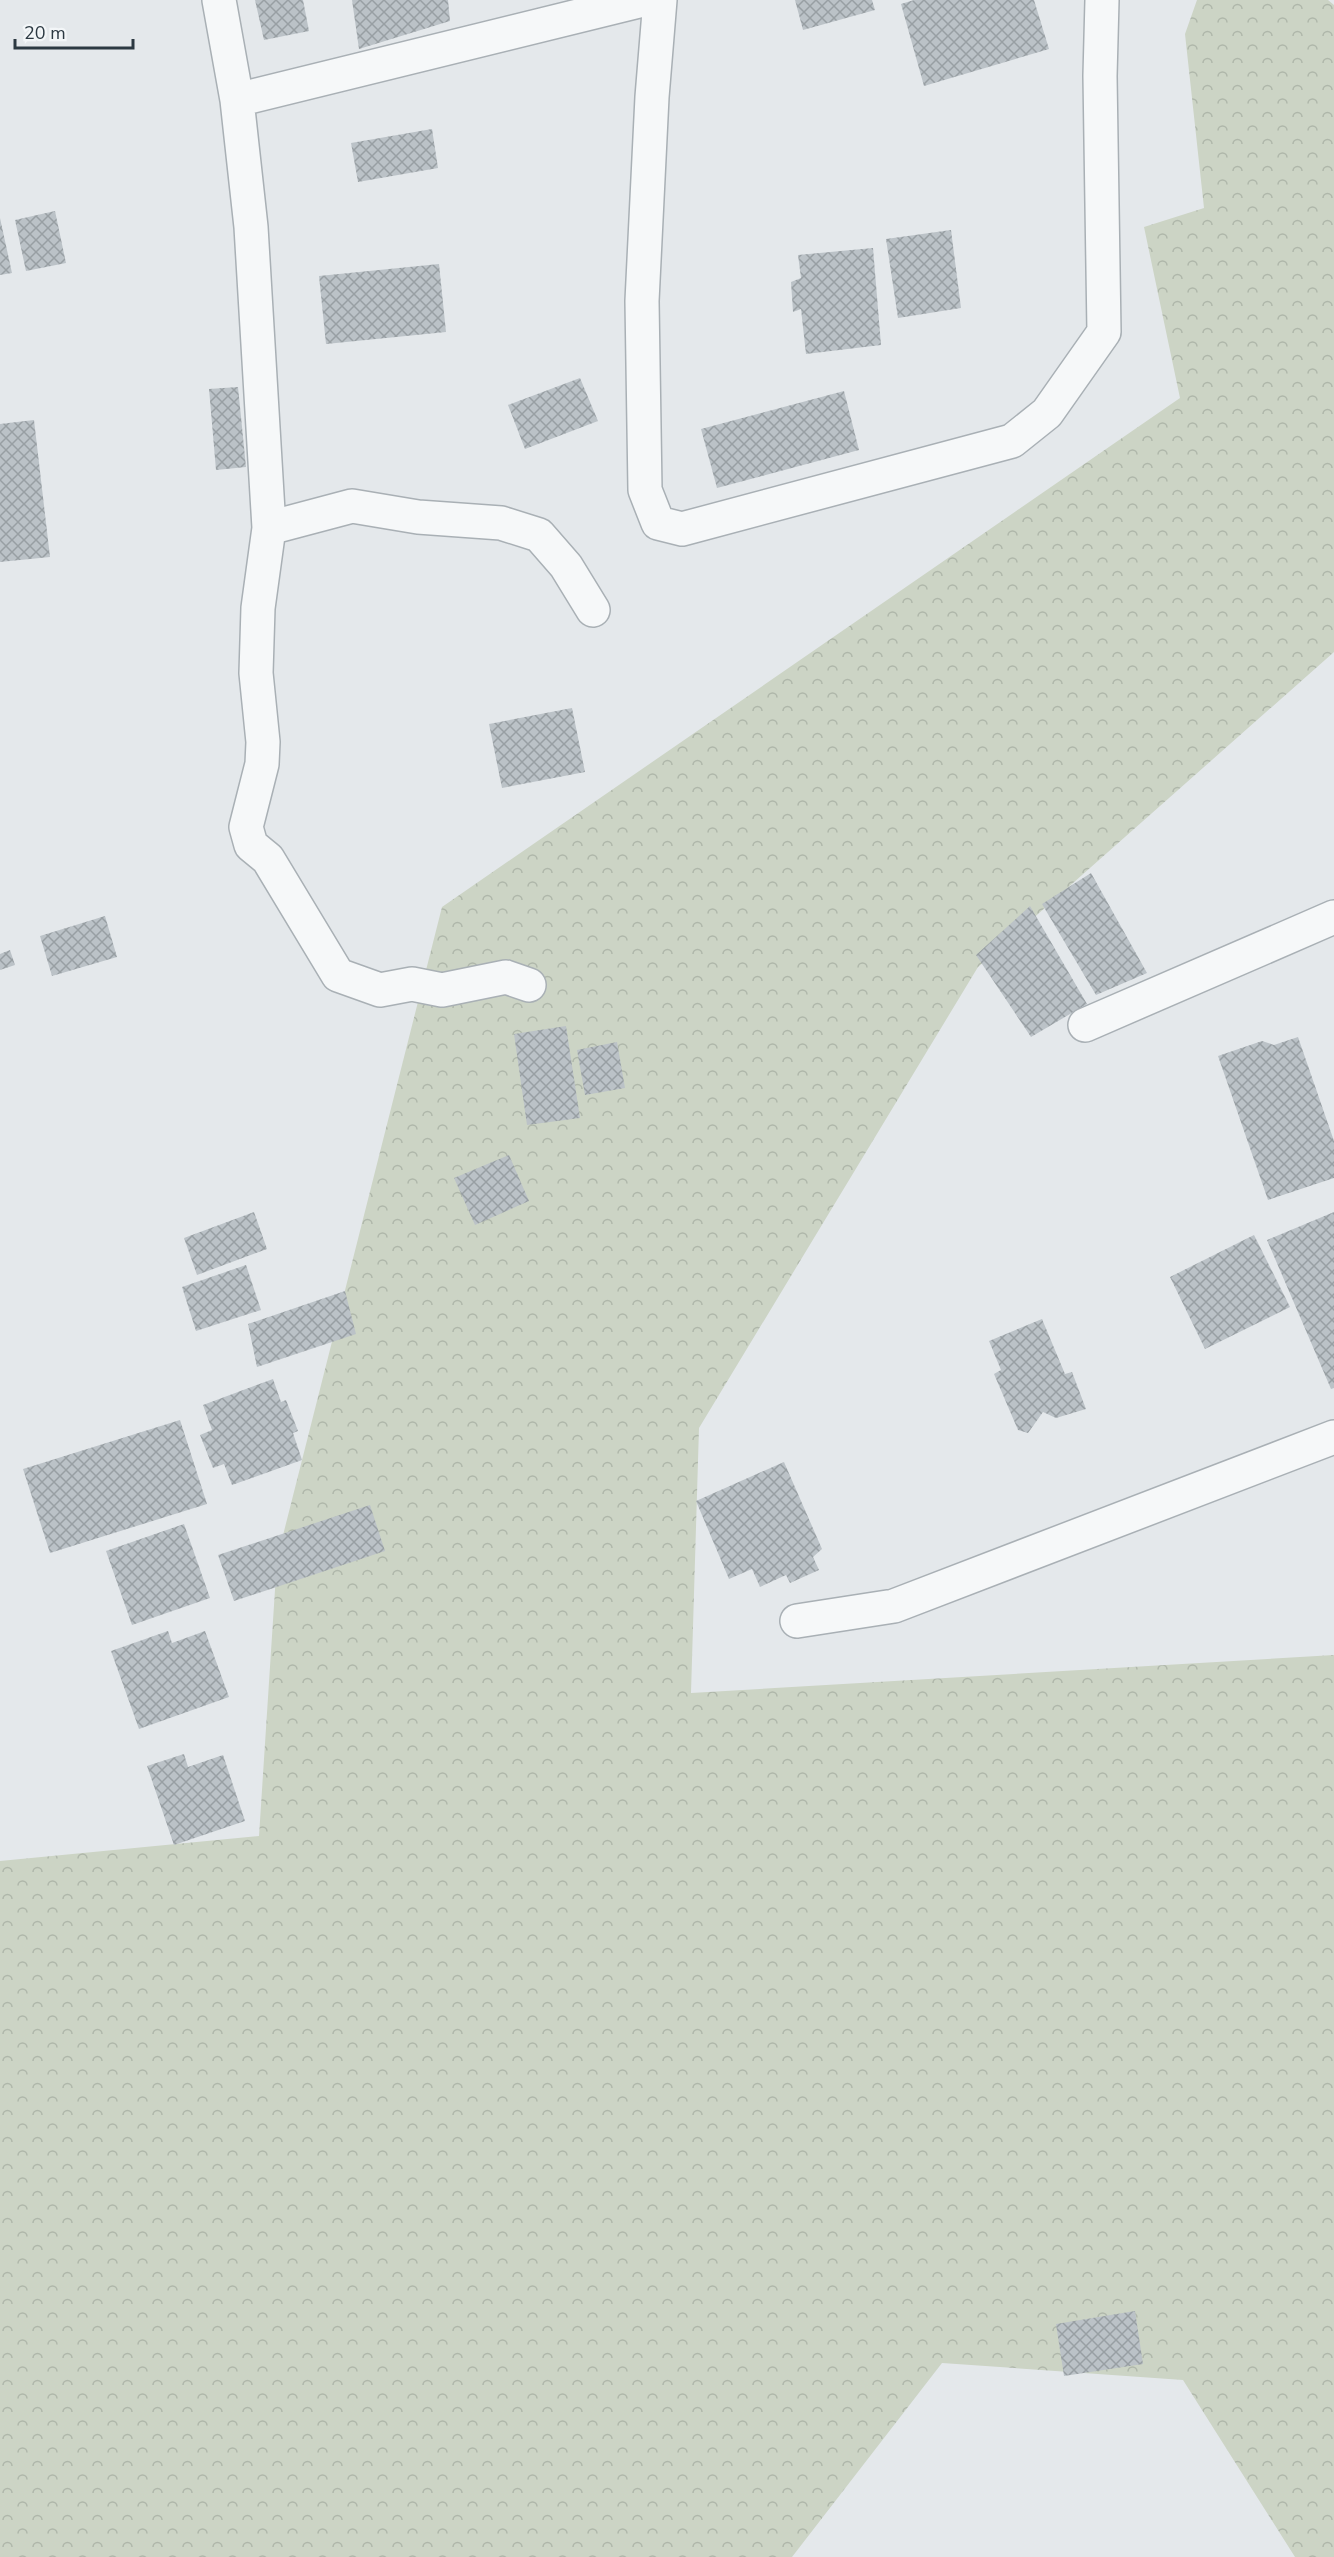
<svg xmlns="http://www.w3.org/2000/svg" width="1334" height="2557" font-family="'Nunito Sans',sans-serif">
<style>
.forest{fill:url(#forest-crowns)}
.building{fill:url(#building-cross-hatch)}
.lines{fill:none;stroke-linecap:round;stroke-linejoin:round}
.street-casing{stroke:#a9b0b5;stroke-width:36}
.street{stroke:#f6f8f9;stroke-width:33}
</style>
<defs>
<pattern id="forest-crowns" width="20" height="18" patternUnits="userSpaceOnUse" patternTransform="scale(1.5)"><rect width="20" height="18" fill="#ccd4c5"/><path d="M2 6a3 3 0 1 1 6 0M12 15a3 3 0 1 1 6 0" fill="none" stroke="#afb7aa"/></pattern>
<pattern id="building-cross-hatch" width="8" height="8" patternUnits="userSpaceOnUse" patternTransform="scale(1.5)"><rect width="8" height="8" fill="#bbc2c7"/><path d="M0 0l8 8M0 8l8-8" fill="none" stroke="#989fa3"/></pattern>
</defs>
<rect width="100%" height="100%" fill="#e4e8eb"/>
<path class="forest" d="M1197,0H1328L1334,5V652L978,967L699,1428L691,1693L1334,1655V2557H1295L1183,2380L942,2363L792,2557H0V1861L259,1836L277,1559L442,907L1180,398L1144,227L1204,208L1185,34Z"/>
<path class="building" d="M255,0H303L309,31L264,40Z
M352,0H448L450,21L359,49Z
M795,0H872L875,10L803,30Z
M914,0H1034L1049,49L924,86L901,4Z
M432,129L438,168L358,182L351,143Z
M55,211L66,263L26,271L15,220Z
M0,218L12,273L0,275Z
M951,230L961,308L898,318L886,239Z
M873,248L881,345L806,354L801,309L793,312L791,282L801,278L798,255Z
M439,264L446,332L326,344L319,276Z
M580,378L598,421L525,449L508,405Z
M238,387L246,467L216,470L209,389Z
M844,391L859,450L717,488L701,429Z
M34,420L50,557L0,562V424Z
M572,708L585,772L502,788L489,724Z
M1091,873L1147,973L1096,995L1042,904Z
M1030,906L1087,1004L1031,1037L976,955Z
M105,916L117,957L52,976L40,936Z
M10,950L15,965L0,970V954Z
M566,1026L580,1118L527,1125L514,1034Z
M1298,1037L1334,1141V1178L1268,1200L1218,1056L1262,1041L1274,1045Z
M617,1042L625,1088L585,1095L577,1050Z
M509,1155L529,1201L475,1225L454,1178Z
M254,1212L267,1249L197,1275L184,1238Z
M1334,1212V1388L1331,1389L1267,1240Z
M1254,1235L1290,1307L1205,1349L1170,1277Z
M246,1265L261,1310L196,1331L182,1287Z
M345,1291L356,1334L257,1367L248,1324Z
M1042,1319L1065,1374L1072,1372L1086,1409L1056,1418L1043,1412L1028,1433L1018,1430L994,1374L1001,1370L989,1341Z
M273,1379L281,1402L286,1400L298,1431L293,1433L302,1460L232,1485L224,1464L213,1468L200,1435L212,1430L203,1405Z
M180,1420L207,1504L50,1553L23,1469Z
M784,1462L822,1549L813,1557L819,1570L790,1583L786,1575L760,1587L752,1569L729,1579L696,1501Z
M370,1505L385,1551L234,1601L218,1555Z
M184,1524L210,1598L132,1625L106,1551Z
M168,1631L172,1643L205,1631L229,1697L139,1729L111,1651Z
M184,1754L188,1767L223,1755L245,1821L174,1845L147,1766Z
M1135,2311L1143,2364L1064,2376L1056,2324Z"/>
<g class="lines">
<g class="street-casing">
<path id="street" d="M219,0L237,100L251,227L269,528L258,608L256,673L263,742L262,764L246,827L251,845L268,859L338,975L380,990L412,984L442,990L506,977L529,985
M660,0L652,97L642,301L645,490L658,523L682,529L1012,441L1047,413L1104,332L1100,76L1102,0
M237,100L643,0
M269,528L352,506L418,517L501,523L539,535L566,566L593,610
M1085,1025L1334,917
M797,1621L894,1606L1334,1437"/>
</g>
<use href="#street" class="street"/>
</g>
<path d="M15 39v9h118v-9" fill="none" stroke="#2c3942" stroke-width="3"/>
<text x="24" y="39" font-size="18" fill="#2c3942" stroke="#f3f6f8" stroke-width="4.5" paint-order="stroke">20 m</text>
</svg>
